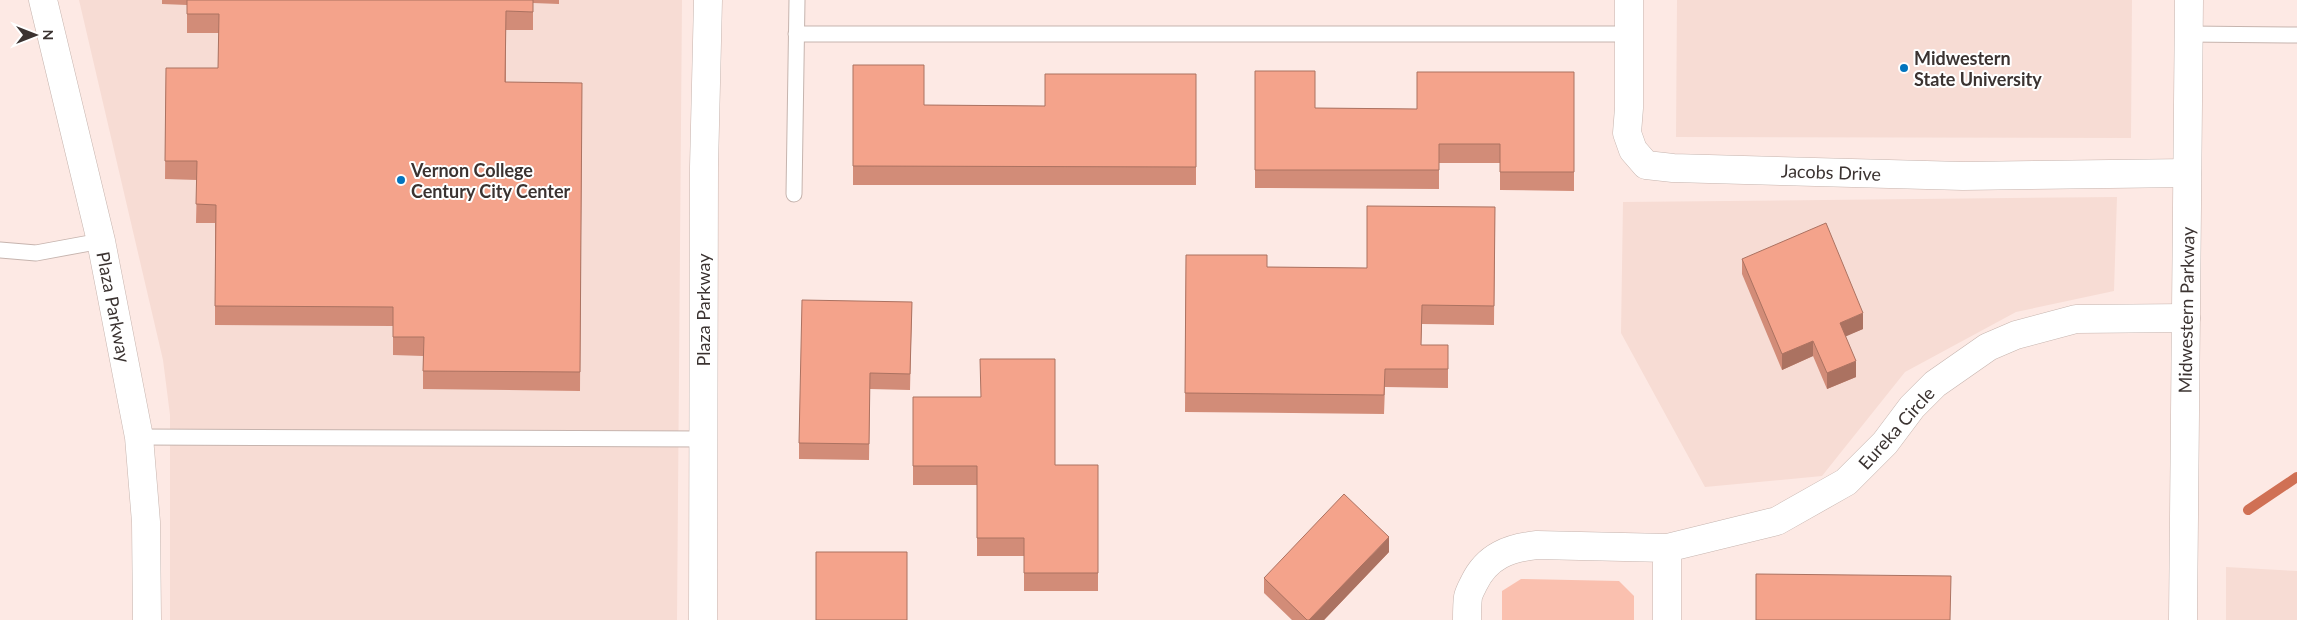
<svg xmlns="http://www.w3.org/2000/svg" width="2297" height="620" font-family="Lato,sans-serif">
<style>
.built{fill:#f7dcd4}
.green{fill:#fac0af}
.lines{fill:none;stroke-linecap:round;stroke-linejoin:round}
.stream{stroke:#d07054;stroke-width:10}
.lane-casing{stroke:#c6b4ae;stroke-width:17}
.street-casing{stroke:#c6b4ae;stroke-width:29}
.secondary-casing{stroke:#c6b4ae;stroke-width:29}
.lane{stroke:#fff;stroke-width:15}
.street{stroke:#fff;stroke-width:28}
.secondary{stroke:#fff;stroke-width:28}
.wall{fill:#d28c78}
.shaded-wall{fill:#ab7261}
.building{fill:#f4a38b;stroke:#ab7261}
.poi-dot{fill:#0274be;stroke:#fff;stroke-width:2}
.labels{text-anchor:middle;dominant-baseline:central;stroke-width:4;stroke-linejoin:round;paint-order:stroke}
.poi-label{font-size:18px;font-weight:bold;fill:#3b3331;stroke:#fff;text-anchor:start}
.street-label{font-size:18px;fill:#3b3331;stroke:#fff}
</style>
<rect width="100%" height="100%" fill="#fde9e4"/>
<path class="built" d="M79,0H682L677,620H170V415L163,360Z
M1677,0H2132L2131,138L1676,137Z
M2117,197L2114,291L2016,312L1905,372L1822,476L1705,487L1621,333L1623,202Z
M2226,567L2297,571V620H2226Z"/>
<path class="green" d="M1521,579L1619,581L1634,596V620H1502V591Z"/>
<g class="lines">
<path class="stream" d="M2248,510L2297,477"/>
<g class="lane-casing">
<path id="lane" d="M796,34H1629
M2188,34L2297,35
M794,194L797,0
M0,250L36,253L101,241
M139,437L703,439"/>
</g>
<g class="street-casing">
<path id="street" d="M43,0L101,241L139,437L146,522L147,620
M1629,0V108L1627,133L1633,150L1646,165L1673,168L1963,176L2187,173
M1667,548L1777,521L1846,482L1885,443L1912,407L1935,384L1988,347L2016,335L2076,319L2186,318
M703,620L704,167L708,0
M1467,620C1467,613 1467,604 1468,597C1469,592 1472,587 1474,583C1487,556 1509,548 1537,545L1667,548V620"/>
</g>
<g class="secondary-casing">
<path id="secondary" d="M2183,620L2189,0"/>
</g>
<use href="#lane" class="lane"/>
<use href="#street" class="street"/>
<use href="#secondary" class="secondary"/>
</g>
<path class="wall" d="M162,0H559V4L533,3V30H506V82L582,83L580,391L423,389V356L393,355V326L215,325V223H196L197,180L165,179L166,68H218L219,33H187V5L162,4Z
M853,65L924,105L1045,106L1196,74V185H853Z
M1255,71L1315,108L1417,109L1574,72V191L1500,190V163H1439V189L1255,188Z
M1495,207L1494,325L1422,324L1421,345H1448V388L1385,387L1384,414L1185,412L1186,255L1267,267L1367,268Z
M1742,259L1863,329L1845,336L1856,377L1827,389L1813,356L1782,370L1742,274Z
M912,302L910,390L870,389L869,460L799,459V443Z
M913,397H981L1055,465H1098V591H1024V556H977V485H913Z
M1389,552L1324,620H1292L1264,593V578Z"/>
<path class="shaded-wall" d="M1863,313V329L1840,339V323Z
M1813,341V356L1782,370V354Z
M1856,361V377L1827,389V373Z
M1389,537V552L1324,620H1309Z"/>
<path class="building" d="M187,0H533V12L506,11L505,82L582,83L580,372L423,371L424,337H393V307L215,306L216,205L196,204L197,161H165L166,68H218L219,14H187Z
M853,65H924V105L1045,106V74H1196V167L853,166Z
M1255,71H1315V108L1417,109V72H1574V172H1500V144H1439V170H1255Z
M1367,206L1495,207L1494,306L1422,305L1421,345H1448V369H1385L1384,395L1185,393L1186,255H1267V267L1367,268Z
M1826,223L1863,313L1840,323L1856,361L1827,373L1813,341L1782,354L1742,259Z
M802,300L912,302L910,374L870,373L869,444L799,443Z
M980,359H1055V465H1098V573H1024V538H977V466H913V397H981Z
M1344,494L1389,537L1309,620H1307L1264,578Z
M816,552H907V620H816Z
M1756,574L1951,576L1950,620H1756Z"/>
<g class="poi-dot">
<circle cx="1904" cy="68" r="5"/>
<circle cx="401" cy="180" r="5"/>
</g>
<g class="labels">
<g class="poi-label">
<text x="1914" y="58">Midwestern<tspan x="1914" dy="21">State University</tspan></text>
<text x="411" y="170">Vernon College<tspan x="411" dy="21">Century City Center</tspan></text>
</g>
<g class="street-label">
<text transform="translate(1831 172) rotate(2)">Jacobs Drive</text>
<text transform="translate(114 307) rotate(79)">Plaza Parkway</text>
<text transform="translate(703 310) rotate(-90)">Plaza Parkway</text>
<text transform="translate(2186 310) rotate(-89)">Midwestern Parkway</text>
<text transform="translate(1896 428) rotate(-48)">Eureka Circle</text>
</g>
</g>
<g transform="translate(35 35) rotate(90)" stroke="#ffffff" stroke-width="4" paint-order="stroke">
<path d="M0-4L9 19L0 12L-9 19Z" fill="#3b3331"/>
<text y="-8" font-size="14" font-weight="bold" text-anchor="middle" fill="#3b3331">N</text>
</g>
</svg>
